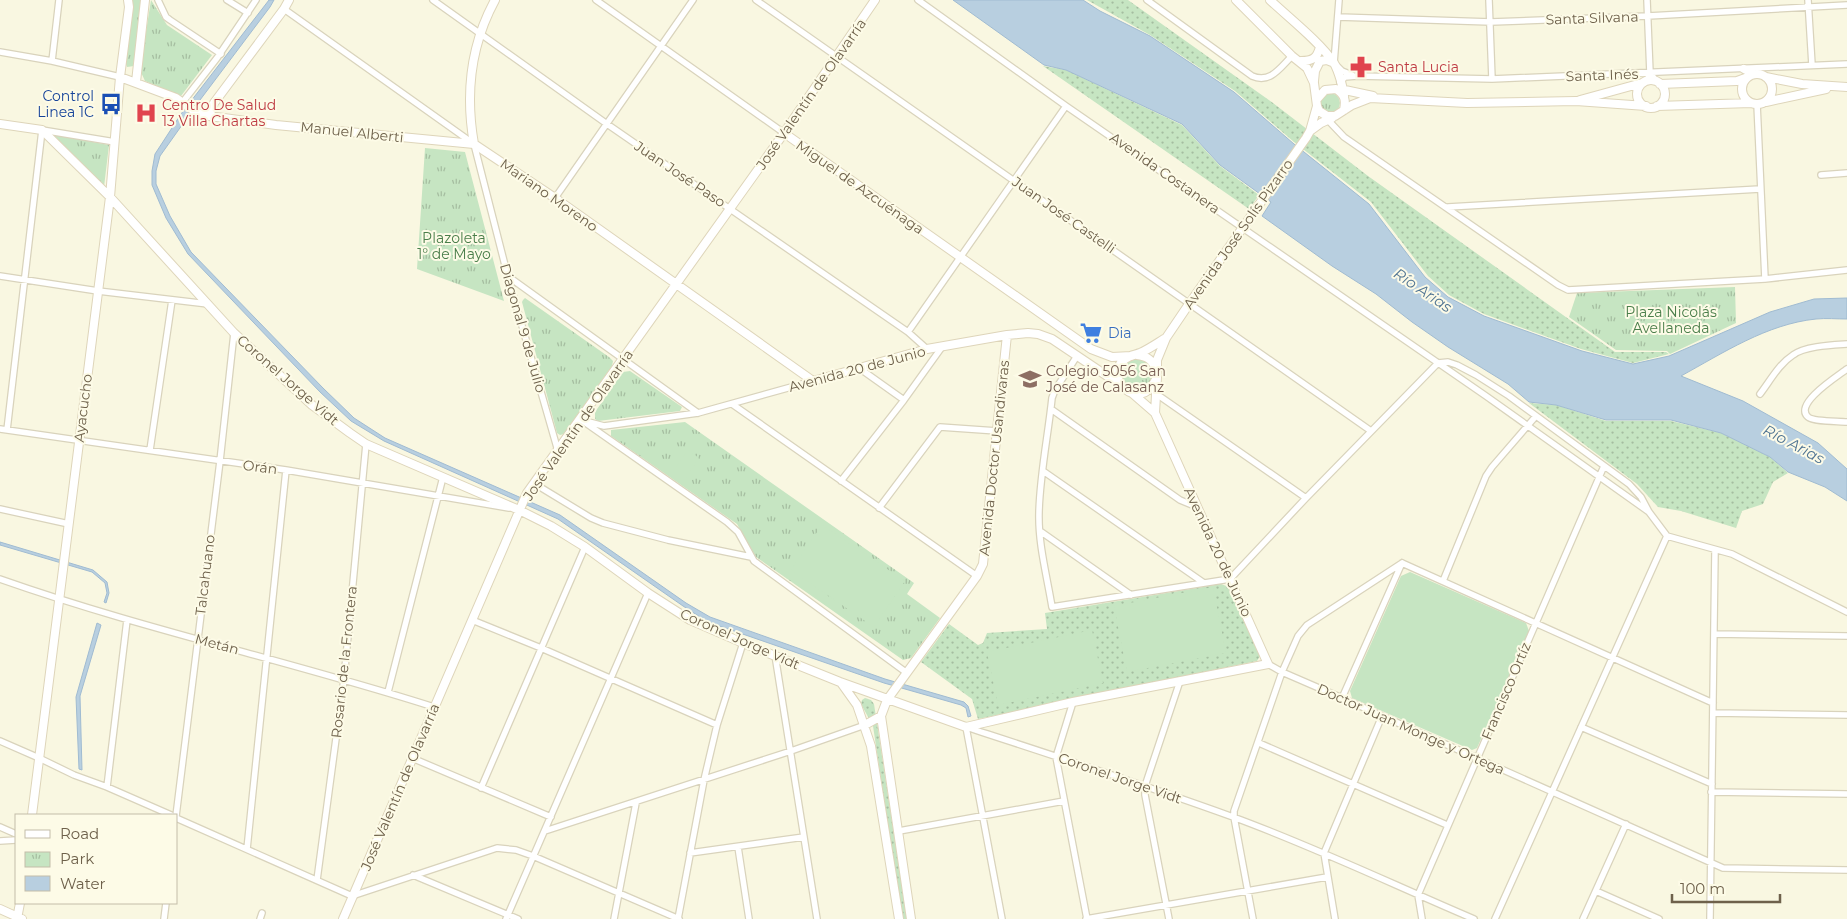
<svg xmlns="http://www.w3.org/2000/svg" width="1847" height="919" font-family="Montserrat,sans-serif">
<style>
.grass{fill:url(#grass-dots)}
.park{fill:url(#park-tufts)}
.pitch{fill:#c6e5c2}
.water{fill:#b8cfe0;stroke:#a0bbd1}
.lines{fill:none;stroke-linecap:round;stroke-linejoin:round}
.street-casing{stroke:#d9d3bc;stroke-width:8}
.secondary-casing{stroke:#ded5ba;stroke-width:10}
.street{stroke:#fff;stroke-width:5.5}
.secondary{stroke:#fff;stroke-width:8}
.labels{text-anchor:middle;dominant-baseline:central;stroke-width:4;stroke-linejoin:round;paint-order:stroke}
.street-label{font-size:14px;fill:#6e614b;stroke:#fdfbe7}
.health-label{font-size:14px;fill:#be3a42;stroke:#fdfbe7;text-anchor:start}
.transit-label{font-size:14px;fill:#164399;stroke:#fdfbe7;text-anchor:end}
.park-label{font-size:14px;fill:#4a7e4a;stroke:#fdfbe7}
.shop-label{font-size:14px;fill:#366cbe;stroke:#fdfbe7;text-anchor:start}
.education-label{font-size:14px;fill:#785e54;stroke:#fdfbe7;text-anchor:start}
.water-label{font-size:15px;font-style:italic;fill:#517593;stroke:#fdfbe7}
</style>
<defs>
<pattern id="grass-dots" width="8" height="8" patternUnits="userSpaceOnUse" patternTransform="scale(1.25)"><rect width="8" height="8" fill="#c6e5c2"/><path d="M2 2h.1M6 6h.1" fill="none" stroke="#a5bda0" stroke-width="1.8" stroke-linecap="round"/></pattern>
<pattern id="park-tufts" width="24" height="20" patternUnits="userSpaceOnUse" patternTransform="scale(1.25)"><rect width="24" height="20" fill="#c6e5c2"/><path d="M3 7l-1-3M5 7V3M7 7l1-3M15 17l-1-3M17 17v-4M19 17l1-3" fill="none" stroke="#a5bda0"/></pattern>
</defs>
<rect width="100%" height="100%" fill="#f9f7e1"/>
<path class="grass" d="M1087,0H1128L1273,103L1368,176L1615,352H1666L1669,354L1633,363L1581,349L1484,314L1449,295L1428,276L1371,202L1294,142L1235,91L1150,35Z
M1043,66L1066,70L1182,125L1220,166L1259,195L1249,209Z
M1529,403L1556,405L1606,421H1671L1721,433L1770,457L1788,473L1773,482L1763,504L1742,511L1736,528L1681,511L1658,507L1637,484Z
M1221,584L1229,587L1260,656L1257,661L978,719L972,699L921,662L949,624L978,645L983,643L987,633L1047,629L1045,613Z
M865,698L871,700L874,704L907,919H902L873,726L861,704L862,700Z"/>
<path class="park" d="M132,0H142L134,66L127,67L125,61Z
M151,0L167,25L212,55L181,96L145,81L140,70Z
M1320 103a10 10 0 1 1 20 0a10 10 0 1 1-20 0Z
M50,134L109,145L104,187Z
M425,148L465,152L504,301L417,269Z
M1735,287L1736,323L1670,354L1667,351L1616,350L1569,317L1577,293Z
M525,298L609,357L613,361L612,366L564,434L560,435L557,433L522,302L523,300Z
M1142,358C1156,365 1156,391 1137,390C1132,390 1127,386 1122,384L1120,368L1125,362Z
M630,371L682,407L680,411L598,421L595,419V412L623,372Z
M685,422L914,583L907,594L940,618L911,658L903,660L756,557L737,524L611,436V430Z"/>
<path class="pitch" d="M688,450L699,458L686,478L674,470Z
M822,525L905,581L874,627L791,570Z
M1410,572L1526,623L1529,631L1477,748L1472,750L1352,698L1350,691L1401,576Z
M1213,587L1226,653L1127,672L1114,606Z
M1092,630L1103,683L998,705L987,652Z"/>
<path class="water" d="M269,0H274L270,7L197,104L160,156L156,171V184L170,216L191,252L323,388L354,418L385,438L560,515L686,603L710,617L885,679L964,702L968,706L971,716L968,717L966,708L961,705L884,683L708,622L683,606L558,519L384,441L351,421L320,392L188,254L166,218L152,185V171L155,154L181,114Z
M953,0H1083L1100,11L1150,36L1234,92L1294,144L1369,204L1425,277L1448,297L1484,316L1582,351L1633,364L1669,356L1770,312L1814,299L1847,298V319C1837,319 1826,318 1816,319C1767,324 1723,353 1681,376L1743,401L1818,443L1847,469V501L1825,487L1788,472L1770,457L1721,433L1671,420H1606L1556,405L1529,402L1508,384L1448,347L1412,322L1376,294L1332,266L1262,216L1271,202L1220,165L1182,124L1066,70L1044,65Z
M0,542L93,570L107,582L109,593L106,603L104,602L107,593L105,583L92,572L0,545Z
M97,623L101,625L80,696L82,770L79,769L76,697Z"/>
<g class="lines">
<g class="street-casing">
<path id="street" d="M158,0L166,17L170,20L221,54
M227,0L248,13
M433,0L607,124L908,332L927,349
M596,0L784,133
M756,0L1371,431
M918,0L1066,106L1486,396L1649,512
M1147,0L1252,76C1270,84 1280,68 1292,56
M1339,0L1334,63L1342,71L1352,75
M1489,0L1492,79
M1647,0L1650,73L1647,81
M1808,0L1812,65
M284,9L474,144L508,277L558,451
M1338,17L1491,22L1648,16L1847,5
M0,52L52,61L120,77
M52,61L59,0
M1650,73L1657,82
M1340,82L1345,77L1357,76L1492,79L1847,64
M182,103L217,58L256,0
M1757,104L1765,279
M1326,118L1344,137L1558,285L1568,290L1765,279L1847,270
M1821,175L1847,173
M555,198L693,0
M1448,207L1760,189
M0,276L98,291L208,304
M509,277L698,413
M908,332L1066,106
M1077,356L1055,390L1052,398C1048,436 1040,474 1039,512C1038,544 1047,576 1052,607L1230,579L1306,498L1438,363
M1438,363L1448,362L1457,365L1476,375L1509,396L1629,484L1641,497L1649,512L1667,536L1732,554L1847,612
M859,368L904,400
M1847,369C1838,376 1793,404 1808,417C1814,422 1839,421 1847,422
M1155,393L1306,498
M1760,394C1770,381 1779,364 1793,355C1805,346 1832,345 1847,344
M732,404L977,576
M1051,409L1180,500L1197,507
M580,419L727,522L738,532L754,561L907,673
M585,421L604,426L698,413L813,381
M0,429L286,470L509,508
M7,430L42,130L115,142
M150,450L172,300
M1043,471L1204,583
M841,481L904,400L942,347
M535,484L591,518L603,523L668,540L751,557
M879,508L940,427L997,431
M0,509L69,524
M1040,531L1131,595
M1402,563L1713,703
M0,579C142,629 290,661 434,707
M1443,581L1486,476L1492,467L1536,416
M472,620L541,648L717,725
M1714,634L1847,636
M775,655L817,919
M1268,664L1282,672L1342,698L1723,868L1847,870
M388,692L443,477
M1342,698L1402,563
M1073,702L1056,757L1087,919
M1713,713L1847,715
M1581,727L1712,784
M0,741L39,758L74,775L107,787L171,815
M1259,743L1447,825
M412,758L551,817
M107,787L127,620
M481,788L585,547
M1711,792L1847,794
M176,816L220,461L234,333
M176,818L352,896L497,848L516,850L533,856L679,919
M0,827L16,834
M545,831L791,751L865,725
M899,831L1064,801
M0,841L16,840
M738,847L749,919
M247,849L286,470
M690,853L804,837
M413,875L518,919
M317,880L344,679L366,444
M1596,891L1659,919
M164,919L166,903
M260,919L262,913
M506,919L648,593
M614,919L636,803
M678,919L704,780L717,725L743,643
M1002,919L966,727C1055,756 1145,785 1233,817C1315,847 1394,885 1474,919
M1086,919L1327,877
M1169,919L1145,795V786L1180,681
M1253,919L1234,817V811L1282,672L1298,636L1307,625L1402,563
M1335,919L1324,853L1382,716
M1422,919L1418,895L1604,466
M1495,919L1667,536
M1583,919L1626,824
M1710,919L1715,551"/>
</g>
<g class="secondary-casing">
<path id="secondary" d="M1236,0L1292,56L1307,68L1314,83L1317,106L1319,111L1327,116H1335L1352,105L1370,98L1467,103L1576,101L1646,106
M1270,0C1288,17 1321,43 1334,63C1339,72 1343,87 1344,96
M1301,61C1313,61 1317,58 1320,47
M1744,69L1754,74
M1742 89a15 15 0 1 1 30 0a15 15 0 1 1-30 0Z
M120,77L176,98L197,113L209,116L276,125L474,144L555,198L813,381L927,349L1007,335L1028,333L1038,334L1052,339L1122,386
M1766,77L1802,84L1847,87
M1637 94a14 14 0 1 1 28 0a14 14 0 1 1-28 0Z
M1314,81L1315,71L1320,61L1327,60L1332,62
M136,82L145,0
M1660,84L1737,81L1748,77
M1340,89L1373,96
M1317,99L1325,90L1336,89C1345,95 1346,100 1344,110
M1580,100L1642,83
M1766,102L1826,89
M1657,106L1751,103
M209,116L214,103L284,9L289,0
M0,124L42,130L110,197L234,333L312,405L350,433L366,444L519,510L551,526L585,547L648,593L690,620L743,643L840,682L966,727L1073,702L1268,664L1155,413L1157,377
M1310,131L1321,123L1332,118
M784,133L1091,349L1112,357L1131,356
M474,144C465,93 470,46 495,0
M1137,355C1147,356 1153,360 1156,370
M1157,372V360L1166,338L1189,304L1306,138L1310,131L1317,106
M1155,381C1140,413 1101,378 1125,359C1130,355 1135,355 1140,353C1149,349 1156,344 1164,339
M1132,393L1155,413
M842,684L857,705L871,746L899,919
M865,725L881,716
M32,815L110,197L120,77L129,7L128,0
M0,909L22,919
M17,919L20,903
M343,919L527,493L784,133L875,0
M911,919L881,716L887,700L977,576L983,564L1007,335"/>
</g>
<use href="#street" class="street"/>
<use href="#secondary" class="secondary"/>
</g>
<defs>
<g id="pharmacy-bare" transform="scale(1.725)"><path d="M-2-6h4v4h4v4h-4v4h-4v-4h-4v-4h4Z" fill="#e0444e" stroke="#fdfbe7" stroke-width="2.5" paint-order="stroke"/></g>
<g id="bus-bare" transform="scale(1.725)"><path d="M-5-6H5V4H4V6H2V4H-2V6H-4V4H-5ZM-3.5-4V0h7V-4ZM-3.5 1.2v1.5H-2V1.2ZM2 1.2v1.5H3.5V1.2Z" fill="#1a4fb4" stroke="#fdfbe7" stroke-width="2.5" paint-order="stroke"/></g>
<g id="hospital-bare" transform="scale(1.725)"><path d="M-5-5h3v3.5h4V-5h3V5h-3V1.5h-4V5h-3Z" fill="#e0444e" stroke="#fdfbe7" stroke-width="2.5" paint-order="stroke"/></g>
<g id="supermarket-bare" transform="scale(1.725)"><path d="M-6-5.5h2.5l.6 2H6L4.5 2H-2.5L-4.4-4H-6ZM-1.5 3.2a1.3 1.3 0 1 0 .1 0ZM3 3.2a1.3 1.3 0 1 0 .1 0Z" fill="#3f7fe0" stroke="#fdfbe7" stroke-width="2.5" paint-order="stroke"/></g>
<g id="school-bare" transform="scale(1.725)"><path d="M0-5L7-2L0 1L-7-2ZM-4 1L0 2.5L4 1V4Q0 6-4 4Z" fill="#8d6e63" stroke="#fdfbe7" stroke-width="2.5" paint-order="stroke"/></g>
</defs>
<g fill-rule="evenodd">
<use href="#pharmacy-bare" x="1361" y="67"/>
<use href="#bus-bare" x="111" y="104"/>
<use href="#hospital-bare" x="146" y="113"/>
<use href="#supermarket-bare" x="1091" y="333"/>
<use href="#school-bare" x="1030" y="379"/>
</g>
<g class="labels">
<g class="street-label">
<text transform="translate(1592 18) rotate(-2)">Santa Silvana</text>
<text transform="translate(1602 75) rotate(-2)">Santa Inés</text>
<text transform="translate(811 94) rotate(-55)">José Valentín de Olavarría</text>
<text transform="translate(352 132) rotate(6)">Manuel Alberti</text>
<text transform="translate(1165 173) rotate(35)">Avenida Costanera</text>
<text transform="translate(680 174) rotate(34)">Juan José Paso</text>
<text transform="translate(860 187) rotate(35)">Miguel de Azcuénaga</text>
<text transform="translate(549 195) rotate(35)">Mariano Moreno</text>
<text transform="translate(1064 215) rotate(35)">Juan José Castelli</text>
<text transform="translate(1238 234) rotate(-55)">Avenida José Solís Pizarro</text>
<text transform="translate(523 328) rotate(74)">Diagonal 9 de Julio</text>
<text transform="translate(857 369) rotate(-15)">Avenida 20 de Junio</text>
<text transform="translate(288 380) rotate(41)">Coronel Jorge Vidt</text>
<text transform="translate(83 408) rotate(-83)">Ayacucho</text>
<text transform="translate(578 425) rotate(-55)">José Valentín de Olavarría</text>
<text transform="translate(994 458) rotate(-84)">Avenida Doctor Usandivaras</text>
<text transform="translate(260 467) rotate(7)">Orán</text>
<text transform="translate(1218 552) rotate(65)">Avenida 20 de Junio</text>
<text transform="translate(205 575) rotate(-83)">Talcahuano</text>
<text transform="translate(740 639) rotate(24)">Coronel Jorge Vidt</text>
<text transform="translate(217 644) rotate(15)">Metán</text>
<text transform="translate(344 662) rotate(-84)">Rosario de la Frontera</text>
<text transform="translate(1506 691) rotate(-67)">Francisco Ortíz</text>
<text transform="translate(1411 729) rotate(24)">Doctor Juan Monge y Ortega</text>
<text transform="translate(1120 778) rotate(19)">Coronel Jorge Vidt</text>
<text transform="translate(400 787) rotate(-67)">José Valentín de Olavarría</text>
</g>
<g class="health-label">
<text x="1378" y="67">Santa Lucia</text>
<text x="162" y="105">Centro De Salud<tspan x="162" dy="16">13 Villa Chartas</tspan></text>
</g>
<g class="transit-label">
<text x="94" y="96">Control<tspan x="94" dy="16">Linea 1C</tspan></text>
</g>
<g class="park-label">
<text x="454" y="238">Plazoleta<tspan x="454" dy="16">1° de Mayo</tspan></text>
<text x="1671" y="312">Plaza Nicolás<tspan x="1671" dy="16">Avellaneda</tspan></text>
</g>
<g class="shop-label">
<text x="1108" y="333">Dia</text>
</g>
<g class="education-label">
<text x="1046" y="371">Colegio 5056 San<tspan x="1046" dy="16">José de Calasanz</tspan></text>
</g>
<g class="water-label">
<text transform="translate(1423 290) rotate(34)">Río Arias</text>
<text transform="translate(1794 444) rotate(28)">Río Arias</text>
</g>
</g>
<rect x="15" y="814" width="162" height="90" fill="#fdfbe7" stroke="#c4bda9"/>
<rect x="25" y="830" width="25" height="8" fill="#ffffff" stroke="#c4bda9"/>
<text x="60" y="839" font-size="15" fill="#6e614b">Road</text>
<rect x="25" y="852" width="25" height="15" fill="url(#park-tufts)" stroke="#c4bda9"/>
<text x="60" y="864" font-size="15" fill="#6e614b">Park</text>
<rect x="25" y="876" width="25" height="15" fill="#b8cfe0" stroke="#c4bda9"/>
<text x="60" y="889" font-size="15" fill="#6e614b">Water</text>
<path d="M1672 894v8h108v-8" fill="none" stroke="#6e614b" stroke-width="2.5"/>
<text x="1680" y="894" font-size="15" fill="#6e614b" stroke="#fdfbe7" stroke-width="4" paint-order="stroke">100 m</text>
</svg>
